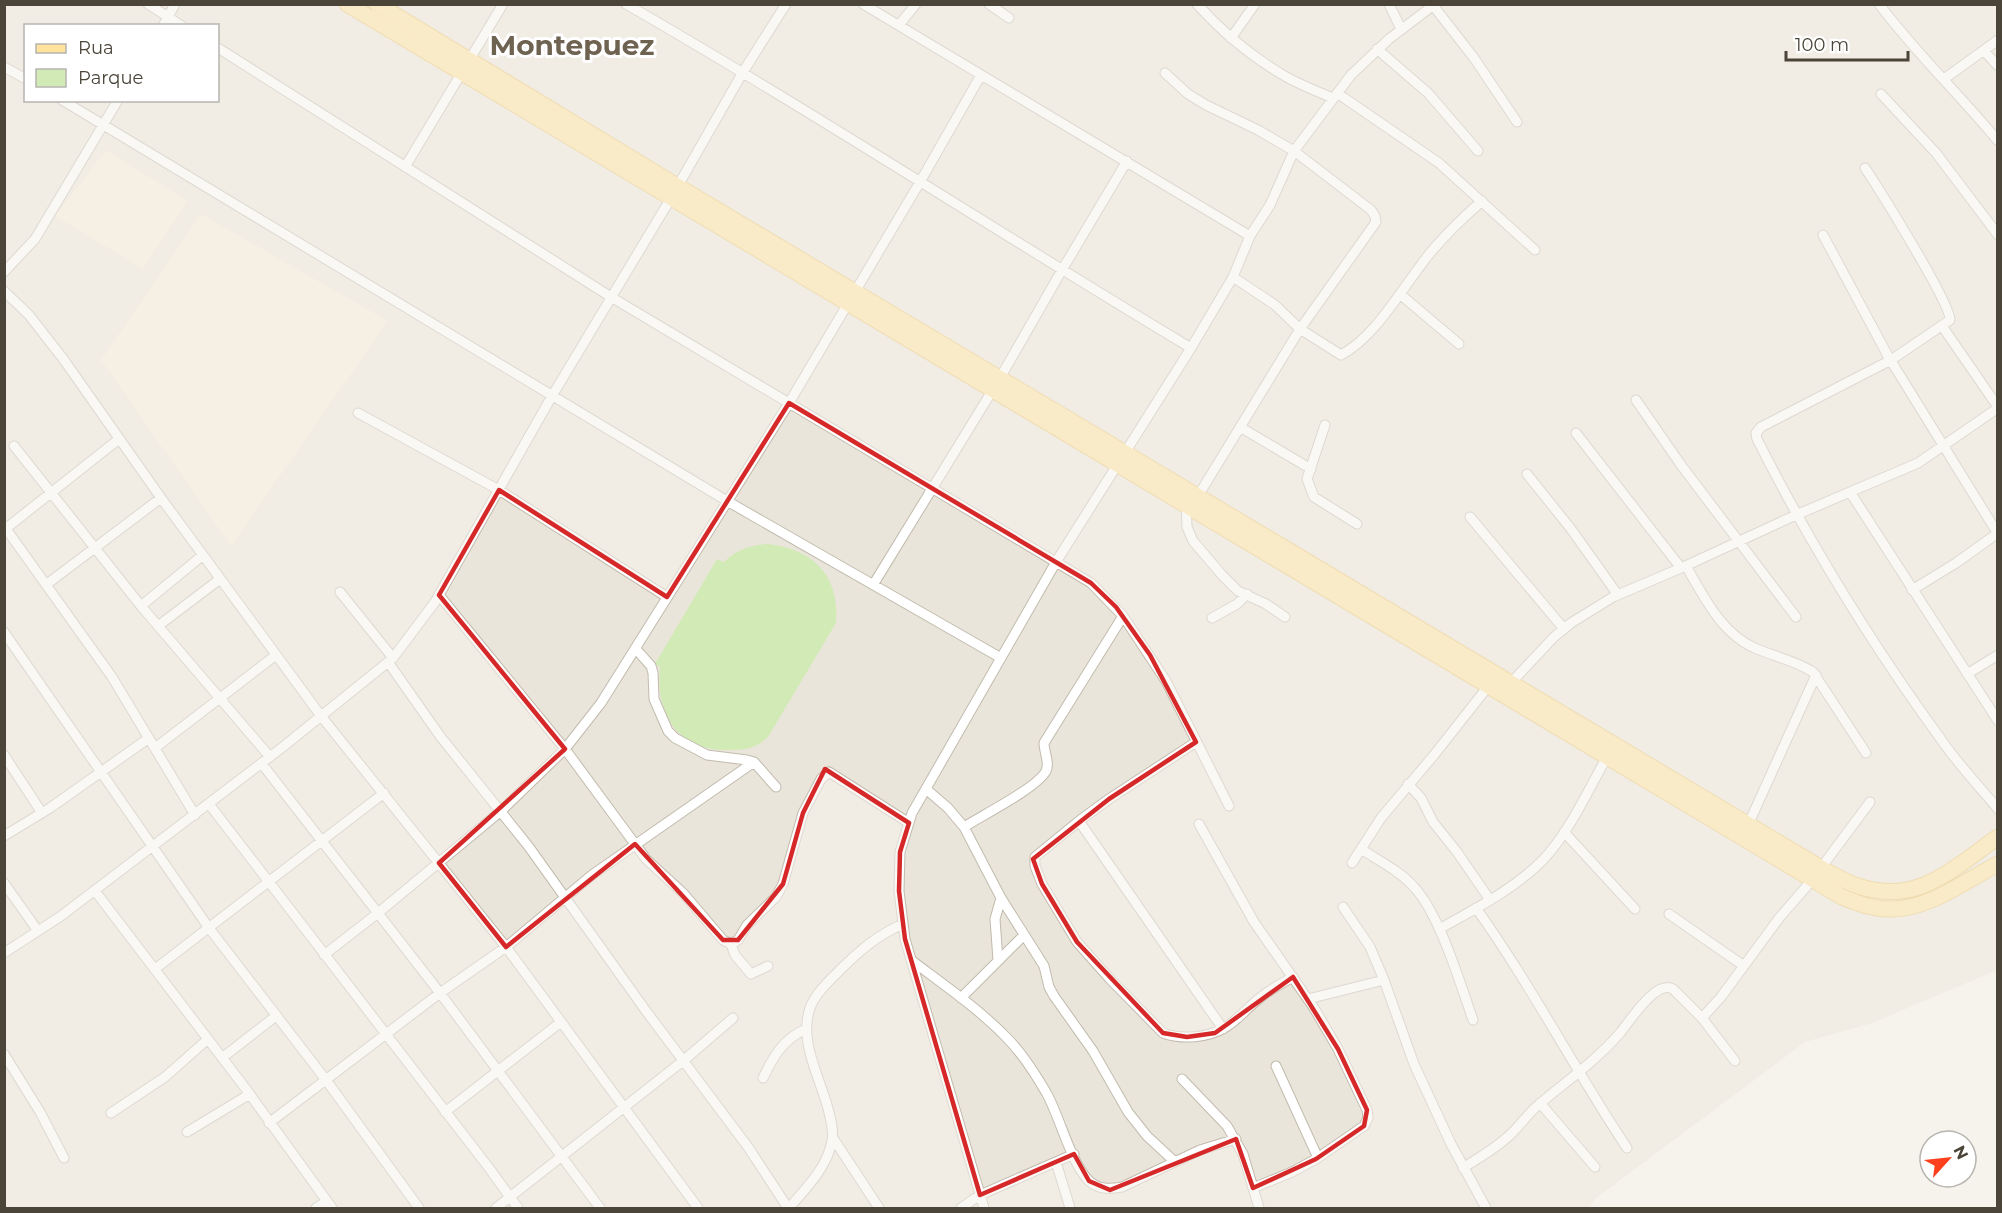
<svg xmlns="http://www.w3.org/2000/svg" width="2002" height="1213" font-family="Montserrat,sans-serif">
<style>
.residential{fill:#eae5da;fill-rule:evenodd}
.commercial{fill:#f7ead8}
.green{fill:#d2eab5}
.lines{fill:none;stroke-linecap:round;stroke-linejoin:round}
.street-casing{stroke:#c2bbae;stroke-width:11}
.primary-casing{stroke:#e6c16a;stroke-width:17}
.street{stroke:#fff;stroke-width:9}
.primary{stroke:#ffe39c;stroke-width:15}
.marked{fill:none;stroke:#d62828;stroke-width:4.5;stroke-linejoin:round}
.labels{text-anchor:middle;dominant-baseline:central;stroke-width:6;stroke-linejoin:round;paint-order:stroke}
.town-label{font-size:28px;font-weight:bold;fill:#6e6250;stroke:#fff}
</style>
<rect width="100%" height="100%" fill="#f6f3ec"/>
<path class="residential" d="M5,5H1997V970L1872,1023L1805,1042L1595,1199L1589,1208H5ZM26,26H218V100H26Z"/>
<path class="commercial" d="M106,150L188,201L143,269L55,216Z
M201,214L388,321L231,546L101,360Z"/>
<path class="green" d="M767,544C813,549 840,575 836,623L768,737C754,750 744,750 725,750C676,750 655,711 660,667L655,664L717,559L724,562C738,549 748,546 767,544Z"/>
<g class="lines">
<g class="street-casing">
<path id="street" d="M148,4L182,26
M626,4C817,114 1002,235 1191,348
M863,4L1250,236
M989,4L1009,18
M1197,4C1222,32 1251,56 1283,75C1298,84 1316,91 1333,98
M1389,4L1401,29
M1432,4L1474,58L1517,122
M1879,4C1915,52 1959,94 1998,141
M899,25L916,4
M163,26L175,4
M1231,38L1255,4
M218,48L611,297L1091,583L1123,616L1166,681L1229,806
M1377,49L1428,93L1478,151
M1984,51L1998,66
M4,67L26,79
M1165,73L1188,94L1206,105L1258,130L1294,151L1371,210L1375,216L1376,222L1300,329L1198,496
M1944,79L1998,40
M1337,93L1439,163L1535,250
M1881,94L1936,153L1998,235
M62,100L727,501L1001,658
M405,167L503,4
M1865,168C1879,189 1951,304 1950,320L1891,360L1761,427L1756,433L1757,439C1810,544 1871,643 1940,738C1957,763 1978,785 1998,809
M1823,235L1888,356L1998,534
M4,272L35,239L118,100
M1233,277L1275,305L1300,329L1341,355C1372,339 1397,297 1418,269C1436,243 1458,222 1482,201
M4,291L29,315L64,360L161,498L321,716L506,947L698,1208
M1400,294L1459,344
M1942,326L1998,407
M1636,400L1681,465L1796,617
M358,413L499,490L667,597
M1325,425L1307,479L1314,497L1357,524
M1240,427L1311,469
M1576,433L1681,568
M14,446L141,606L270,757
M1527,474L1571,529L1618,595
M1850,492L1998,721
M1186,505L1187,527L1193,541L1222,575L1238,591L1266,604L1285,617
M1470,517L1564,629
M4,526L112,677L195,815
M4,530L119,439
M1686,566C1704,597 1722,635 1757,649C1776,657 1796,661 1813,672L1866,753
M47,584L161,498
M873,585L1000,378L1062,270L1127,161
M1912,590L1956,563L1998,533
M340,592L393,658
M439,595L565,749L646,859L683,893L723,940L731,944L735,955L751,974L768,966
M141,606L203,555
M1212,618L1237,604L1247,594
M158,626L220,579
M4,632L209,928L326,1080L419,1208
M635,648L651,666L653,673L654,699L668,731L675,738L707,755L747,760L754,762L776,787
M388,662L440,736L529,847L646,1011L748,1147L788,1208
M1967,674L1998,655
M1509,685L1554,637L1571,623L1613,597L1681,568L1796,515L1918,463L1998,408
M1196,742L1109,799L1079,821L1035,857V866L1042,884L1077,942L1110,979L1163,1033C1182,1040 1208,1038 1226,1027C1239,1019 1249,1006 1261,997C1271,989 1282,983 1293,977
M155,748L276,655
M4,755L42,813
M262,764L440,993L600,1208
M1408,784L1421,798L1433,822L1457,852L1490,900
M926,789L948,808L964,827L1001,898L1044,966L1049,987L1054,996L1093,1051L1128,1112L1147,1136L1175,1162
M209,804L489,1168L518,1208
M1079,821L1223,1029
M1199,824L1254,922L1314,1008L1338,1049L1367,1110L1368,1118L1364,1126L1316,1159L1292,1172L1253,1188
M1748,825L1816,675
M964,827C981,816 1037,788 1046,771C1050,763 1044,752 1044,743L1123,616
M1564,832L1635,909
M4,836L50,808L149,738
M1361,849C1379,861 1400,871 1414,887C1440,915 1460,983 1473,1020
M1352,863L1381,818L1434,755L1490,684
M4,883L38,931
M95,891L246,1089L332,1208
M1343,907L1370,947L1384,980L1414,1064L1451,1144L1486,1208
M1476,908C1531,985 1575,1070 1627,1148
M1669,914L1744,966
M1439,929C1475,909 1513,890 1543,860C1570,831 1587,792 1607,757
M731,944L738,940L747,925L776,897L783,884L803,813L821,779L829,772L909,823
M4,953L61,916L284,746L393,658L435,602L552,396L671,198L743,72L786,4
M324,955L378,913L501,811L565,749L601,703L789,403L920,182L981,75
M911,960C944,985 979,1009 1007,1038C1022,1053 1036,1075 1047,1094C1060,1118 1070,1160 1088,1180C1098,1190 1110,1189 1122,1187L1200,1150L1236,1139
M998,960L995,919L1001,898
M155,969L384,793
M961,998L1024,935
M1308,999L1384,980
M1702,1018L1721,997L1780,917L1812,880L1870,802
M4,1054L40,1112L64,1158
M222,1058L276,1016
M1276,1066L1318,1158
M763,1078C773,1057 783,1039 806,1029
M1182,1079L1227,1126L1243,1154L1259,1208
M1540,1103L1595,1167
M445,1112L561,1022
M111,1113L165,1077L208,1039
M269,1123L440,993L506,947L592,875L754,762
M187,1132L250,1094
M833,1138L879,1208
M1056,1162L1070,1208
M1463,1168C1480,1157 1498,1147 1512,1133C1521,1124 1528,1114 1537,1106C1565,1082 1596,1061 1620,1033C1630,1021 1656,979 1673,989L1702,1018L1735,1061
M316,1208L327,1201
M496,1208L683,1061L733,1018
M789,1208C806,1188 827,1168 832,1141C834,1129 830,1116 827,1105C818,1074 799,1040 810,1008C815,994 828,982 838,972C858,952 877,935 903,924
M961,1208L980,1195L1074,1154
M984,1208L905,939L899,891L900,852L912,813L1056,562L1191,348L1233,277L1250,236L1270,205L1294,151L1351,75L1389,39L1435,4"/>
</g>
<g class="primary-casing">
<path id="primary" d="M347,4L1842,897C1858,903 1874,910 1891,909C1930,909 1964,881 1998,864
M377,4L677,186L1821,868C1832,874 1843,881 1855,885C1916,907 1951,870 1998,837"/>
</g>
<use href="#street" class="street"/>
<use href="#primary" class="primary"/>
</g>
<path d="M0 0H2002V1213H0ZM789,403L1091,583L1116,607L1150,655L1196,742L1109,799L1033,859L1042,884L1077,942L1163,1033L1187,1037L1215,1033L1293,977L1338,1049L1367,1110L1364,1126L1316,1159L1253,1188L1236,1139L1110,1190L1089,1181L1074,1154L980,1195L905,939L899,891L900,852L909,823L825,769L803,813L783,884L738,940H723L635,844L506,947L439,863L565,749L439,595L499,490L667,597Z" fill="#f6f3ec" fill-opacity=".55" fill-rule="evenodd"/>
<path class="marked" d="M789,403L1091,583L1116,607L1150,655L1196,742L1109,799L1033,859L1042,884L1077,942L1163,1033L1187,1037L1215,1033L1293,977L1338,1049L1367,1110L1364,1126L1316,1159L1253,1188L1236,1139L1110,1190L1089,1181L1074,1154L980,1195L905,939L899,891L900,852L909,823L825,769L803,813L783,884L738,940H723L635,844L506,947L439,863L565,749L439,595L499,490L667,597Z"/>
<g class="labels">
<g class="town-label">
<text x="572" y="45">Montepuez</text>
</g>
</g>
<rect width="2002" height="1213" fill="none" stroke="#4b4439" stroke-width="12"/>
<rect x="24" y="24" width="195" height="78" fill="#ffffff" stroke="#b7b4b0" stroke-width="1.5"/>
<rect x="36" y="44" width="30" height="9" fill="#ffe39c" stroke="#b7b4b0" stroke-width="1.5"/>
<text x="78" y="54" font-size="18" fill="#4b4439">Rua</text>
<rect x="36" y="69" width="30" height="18" fill="#d2eab5" stroke="#b7b4b0" stroke-width="1.5"/>
<text x="78" y="84" font-size="18" fill="#4b4439">Parque</text>
<g transform="translate(1948 1159) rotate(63)"><circle r="28" fill="#ffffff" stroke="#b7b4b0" stroke-width="1.5"/>
<path d="M0-4.5L10 22L0 15L-10 22Z" fill="#fc3f1d"/>
<text y="-9" font-size="16" font-weight="bold" text-anchor="middle" fill="#4b4439">N</text>
</g>
<path d="M1786 51v9h122v-9" fill="none" stroke="#4b4439" stroke-width="3"/>
<text x="1795" y="51" font-size="18" fill="#4b4439" stroke="#ffffff" stroke-width="4.5" paint-order="stroke">100 m</text>
</svg>
